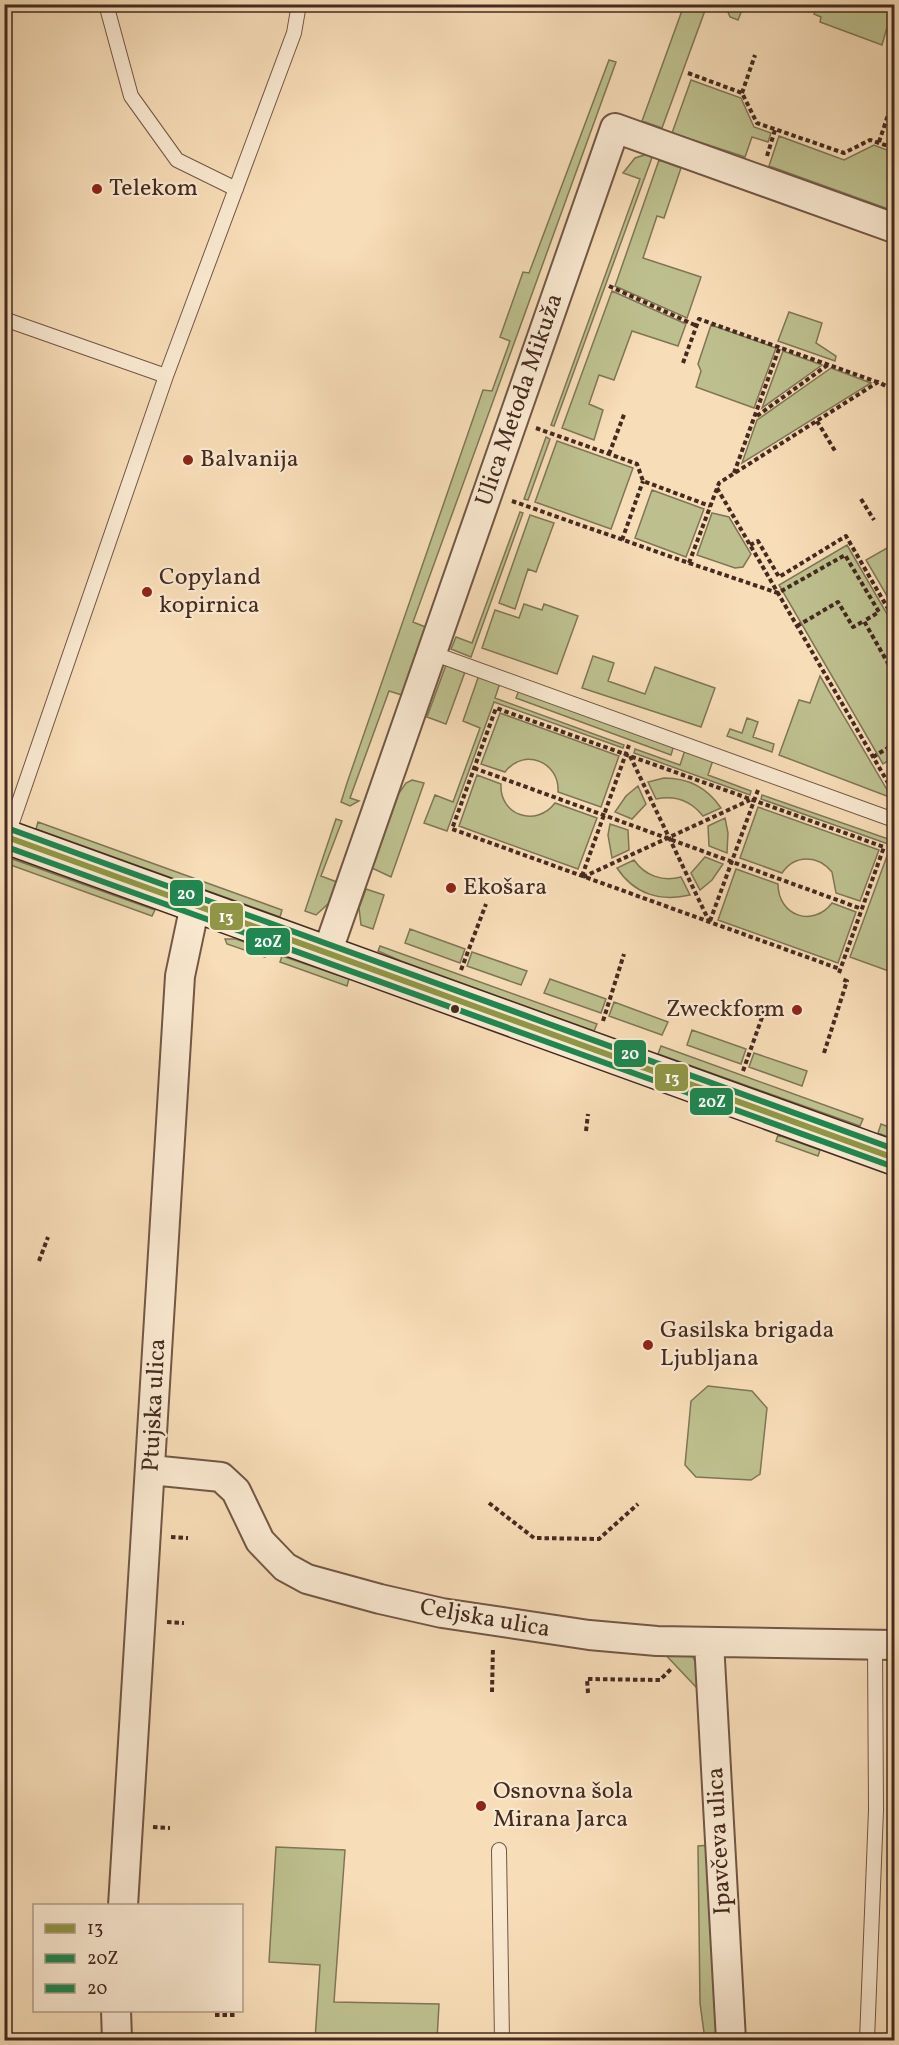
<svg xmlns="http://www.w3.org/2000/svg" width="899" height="2045" font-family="Vollkorn,serif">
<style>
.green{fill:#bdc08e;stroke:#817557;stroke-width:1.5}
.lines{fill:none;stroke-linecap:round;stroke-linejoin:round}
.lane-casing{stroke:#725746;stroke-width:16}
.street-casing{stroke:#725746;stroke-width:32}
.secondary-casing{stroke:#452a20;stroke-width:36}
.path{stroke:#452a20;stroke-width:4;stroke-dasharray:4.5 3;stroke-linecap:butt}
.lane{stroke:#fae9d1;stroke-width:14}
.street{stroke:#fae9d1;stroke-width:28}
.secondary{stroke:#fae9d1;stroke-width:33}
.bus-1-casing{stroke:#fae9d1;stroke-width:10}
.bus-2-casing{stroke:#fae9d1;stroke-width:10}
.bus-3-casing{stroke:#fae9d1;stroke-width:10}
.bus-1{stroke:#919646;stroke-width:6}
.bus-2{stroke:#1f8751;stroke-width:6}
.bus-3{stroke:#1f8751;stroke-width:6}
.poi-dot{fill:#8f2418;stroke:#fae9d1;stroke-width:2}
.bus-dot{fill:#452a20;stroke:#fae9d1;stroke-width:2}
.labels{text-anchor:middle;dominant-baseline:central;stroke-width:4.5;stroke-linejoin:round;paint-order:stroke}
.poi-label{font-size:24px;fill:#452a20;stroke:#fae9d1;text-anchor:start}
.street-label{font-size:24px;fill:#452a20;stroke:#fae9d1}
.line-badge{stroke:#fae9d1;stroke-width:2}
.badge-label{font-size:16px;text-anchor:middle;font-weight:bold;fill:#fff}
</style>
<rect width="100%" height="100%" fill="#f7ddb8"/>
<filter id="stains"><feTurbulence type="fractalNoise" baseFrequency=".00333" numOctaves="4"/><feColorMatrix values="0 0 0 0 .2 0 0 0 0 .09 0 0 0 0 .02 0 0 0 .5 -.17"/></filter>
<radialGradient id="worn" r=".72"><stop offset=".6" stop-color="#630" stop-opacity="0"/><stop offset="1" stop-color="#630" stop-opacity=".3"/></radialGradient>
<path class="green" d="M684,5H707L662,128L642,121Z
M725,5H744L738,20L730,17Z
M817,5H894V18L890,17L882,45L820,22L821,17L814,14Z
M609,60L616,62L413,622L428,628L405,696L389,691L350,798L359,801L350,806L341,802L347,783L483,390L492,391L510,341L500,337L523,272L529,273Z
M691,80L741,98L754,127L771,133L768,142L752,137L745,157L672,133Z
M779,136L844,160L874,145L887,150C894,170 898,189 891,210L769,166Z
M654,152L554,426L551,425L640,179L623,173L635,158Z
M659,160L681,168L664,218L657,216L643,258L701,277L687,318L615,286Z
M612,291L686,324L678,346L632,331L614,380L599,375L589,404L603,410L594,440L562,428Z
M789,312L822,323L816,343L836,356L835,361L778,341Z
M711,325L776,348L754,408L696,387L701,371L698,364Z
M783,351L822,365L762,408Z
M831,368L871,383L742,463L757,420Z
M546,437L550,439L528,500L524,499Z
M557,441L633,468L611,529L535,502Z
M652,490L704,509L686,557L635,538Z
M520,512L523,513L471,657L451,649L456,637L472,643Z
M712,513L729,517L751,554L743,567L735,568L697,555Z
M530,515L554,523L536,572L528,569L515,609L499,603Z
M894,544V608L866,560Z
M847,545L894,626V757L883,764L779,585Z
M524,604L542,610L544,604L578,616L557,674L482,648L495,610L519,618Z
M593,656L614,663L608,681L645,694L655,667L715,688L701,727L582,688Z
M446,665L465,672L446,724L427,717Z
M479,675L500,683L495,698L624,745L623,748L494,702L447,831L424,823L435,795L453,802L480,728L463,721Z
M820,676L892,798L779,755L799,700L810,703Z
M519,690L674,745L671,755L516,698Z
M500,713L619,756L601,807L558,792C560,762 524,747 505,772L481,764Z
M747,718L758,722L753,737L774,744L772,752L727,736L730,729L742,733Z
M635,749L680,765L685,750L713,760L708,775L751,791L750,795L634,753Z
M477,775L501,784C499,815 536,828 555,803L597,818L578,869L459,826Z
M664,778C688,778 707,787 721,808L703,816C691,801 675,795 656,799L648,782Z
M412,780L424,783L391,877L372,868L399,793L406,783Z
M638,786L646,804L632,819L615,812L626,796Z
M762,795L894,841V973L850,957L891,845L761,799Z
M758,807L879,850L860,901L836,893L832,872C818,855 795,854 782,873L740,858Z
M725,818L728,833L727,853L709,846L708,826Z
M336,819L342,821L321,876L337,882L329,903L316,915L305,911Z
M38,822L282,910L280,917L36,829Z
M610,824L628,830L629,850L612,858L608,835Z
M4,856L155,910L152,916L5,863Z
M705,857L723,864L712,880L700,890L691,873Z
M634,860C645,876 663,882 681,877L690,895C660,902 634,894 617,868Z
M736,869L778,884C778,916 813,928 832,903L856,912L838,963L718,920Z
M366,889L384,895L373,929L361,925L359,908Z
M410,929L465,949L460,963L405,943Z
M225,939H236L268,951L265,957L227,944Z
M380,946L597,1024L594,1031L401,961L378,951Z
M472,952L527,971L521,985L467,966Z
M282,956L349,979L347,986L280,962Z
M550,979L606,999L601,1013L544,993Z
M614,1002L668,1022L662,1035L609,1016Z
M692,1030L746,1049L741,1064L687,1045Z
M661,1046L863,1119L860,1126L658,1054Z
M754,1053L807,1071L802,1086L749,1067Z
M881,1124L894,1129V1139L878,1133Z
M778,1135L820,1150L818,1156L776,1141Z
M708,1386L752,1391L767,1408L760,1474L751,1480L696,1477L685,1465L691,1401Z
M661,1650C694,1655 696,1649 699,1685L696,1687Z
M710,1845L721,2040H705L700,2003L698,1846Z
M276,1847L345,1850L334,2002L439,2004L437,2040H315L320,1965L269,1962Z"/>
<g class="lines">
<g class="lane-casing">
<path id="lane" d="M106,4L131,96L177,160L236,189
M4,319L166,376
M432,653L894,820
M7,837L166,376L294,33L299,4
M499,1850L502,2040
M867,2040L876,1810L875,1644"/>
</g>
<g class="street-casing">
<path id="street" d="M327,953L615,128L894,228
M151,1470L221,1477L236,1491L260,1541L285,1567L307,1579L380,1599L442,1613L589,1635L657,1641L894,1645
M709,1642L731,2040
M123,1906L180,976L195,905
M116,2010L117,2040"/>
</g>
<g class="secondary-casing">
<path id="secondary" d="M4,836L894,1158"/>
</g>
<path class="path" d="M807,12L809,4
M688,73L742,93L757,123L844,153L870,140L891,147L894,156
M742,93L755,55
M879,142L891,106
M767,156L775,130
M609,286L697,326
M683,363L699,319L877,382
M757,416L829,364
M817,421L835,451
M536,428L637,464L643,481L710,506
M609,454L625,412
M734,473L780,346
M717,488L894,793
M861,499L874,520
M512,501L689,563L719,483L878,382L886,386L894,384
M622,540L643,481
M750,545L758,541L779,577L846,536L894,619
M689,563L778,593L845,555L879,612L864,621
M797,626L838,602L853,627L864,621L894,674
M630,756L709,921
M873,757L894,744
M474,768L862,909
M582,876L629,745
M583,877L750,800
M710,921L758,790
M461,970L486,904
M839,973L884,847L496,708L452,829L840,969
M603,1021L624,954
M824,1053L847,981L842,979
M743,1071L766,1006
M586,1131L588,1114
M39,1261L48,1237
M489,1503L534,1538L599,1539L638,1504
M171,1537L188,1538
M167,1622L184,1623
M492,1692L493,1647
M588,1693L587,1679L660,1680L671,1669
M153,1827L170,1828
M215,2015H237"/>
<use href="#lane" class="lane"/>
<use href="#street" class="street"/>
<use href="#secondary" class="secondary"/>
<g class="bus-1-casing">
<path id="bus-1" d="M4,836L894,1158"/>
</g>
<g class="bus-2-casing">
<path id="bus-2" d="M4,846L891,1166"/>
</g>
<g class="bus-3-casing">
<path id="bus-3" d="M7,828L894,1149"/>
</g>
<use href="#bus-1" class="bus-1"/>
<use href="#bus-2" class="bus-2"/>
<use href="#bus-3" class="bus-3"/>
</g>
<g class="poi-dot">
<circle cx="97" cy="189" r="6"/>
<circle cx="188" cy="460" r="6"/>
<circle cx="147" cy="592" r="6"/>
<circle cx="451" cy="888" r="6"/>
<circle cx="797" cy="1010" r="6"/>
<circle cx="648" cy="1345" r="6"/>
<circle cx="481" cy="1806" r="6"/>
</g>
<circle class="bus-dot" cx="455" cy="1009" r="5"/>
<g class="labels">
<g class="poi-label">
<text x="109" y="189">Telekom</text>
<text x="200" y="460">Balvanija</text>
<text x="159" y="578">Copyland<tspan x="159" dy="28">kopirnica</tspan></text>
<text x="463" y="888">Ekošara</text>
<text x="785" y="1010" text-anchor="end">Zweckform</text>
<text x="660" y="1331">Gasilska brigada<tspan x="660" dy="28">Ljubljana</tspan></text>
<text x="493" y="1792">Osnovna šola<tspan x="493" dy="28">Mirana Jarca</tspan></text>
</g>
<g class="street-label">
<text transform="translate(520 400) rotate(-71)">Ulica Metoda Mikuža</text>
<text transform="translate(155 1405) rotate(-87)">Ptujska ulica</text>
<text transform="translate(485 1619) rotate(10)">Celjska ulica</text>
<text transform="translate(720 1841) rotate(-93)">Ipavčeva ulica</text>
</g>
</g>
<g class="line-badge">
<rect x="169" y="879" width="35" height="28" rx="6" fill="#1f8751"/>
<rect x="209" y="902" width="35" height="29" rx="6" fill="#919646"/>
<rect x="245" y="927" width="46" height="29" rx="6" fill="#1f8751"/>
<rect x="613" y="1039" width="34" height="29" rx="6" fill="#1f8751"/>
<rect x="654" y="1063" width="35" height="29" rx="6" fill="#919646"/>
<rect x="689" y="1087" width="45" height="29" rx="6" fill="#1f8751"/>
</g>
<g class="badge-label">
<text x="186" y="899">20</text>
<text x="226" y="922">13</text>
<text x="268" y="947">20Z</text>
<text x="630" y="1059">20</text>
<text x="672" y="1083">13</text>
<text x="712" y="1107">20Z</text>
</g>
<rect width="899" height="2045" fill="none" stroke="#f7ddb8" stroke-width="24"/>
<rect x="6" y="6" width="887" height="2033" fill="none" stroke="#452a20" stroke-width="3"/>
<rect x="12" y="12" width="875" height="2021" fill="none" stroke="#452a20" stroke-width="1.5"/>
<rect x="33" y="1904" width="210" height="108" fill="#fae9d1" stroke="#b29d8a" stroke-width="1.5"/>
<rect x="45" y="1924" width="30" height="9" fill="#919646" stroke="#b29d8a" stroke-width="1.5"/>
<text x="87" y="1934" font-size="18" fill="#452a20">13</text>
<rect x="45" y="1954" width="30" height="9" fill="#1f8751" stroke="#b29d8a" stroke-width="1.5"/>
<text x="87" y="1964" font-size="18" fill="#452a20">20Z</text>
<rect x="45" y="1984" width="30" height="9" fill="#1f8751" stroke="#b29d8a" stroke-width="1.5"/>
<text x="87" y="1994" font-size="18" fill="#452a20">20</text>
<rect width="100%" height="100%" filter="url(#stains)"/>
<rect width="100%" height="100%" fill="url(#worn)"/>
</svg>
